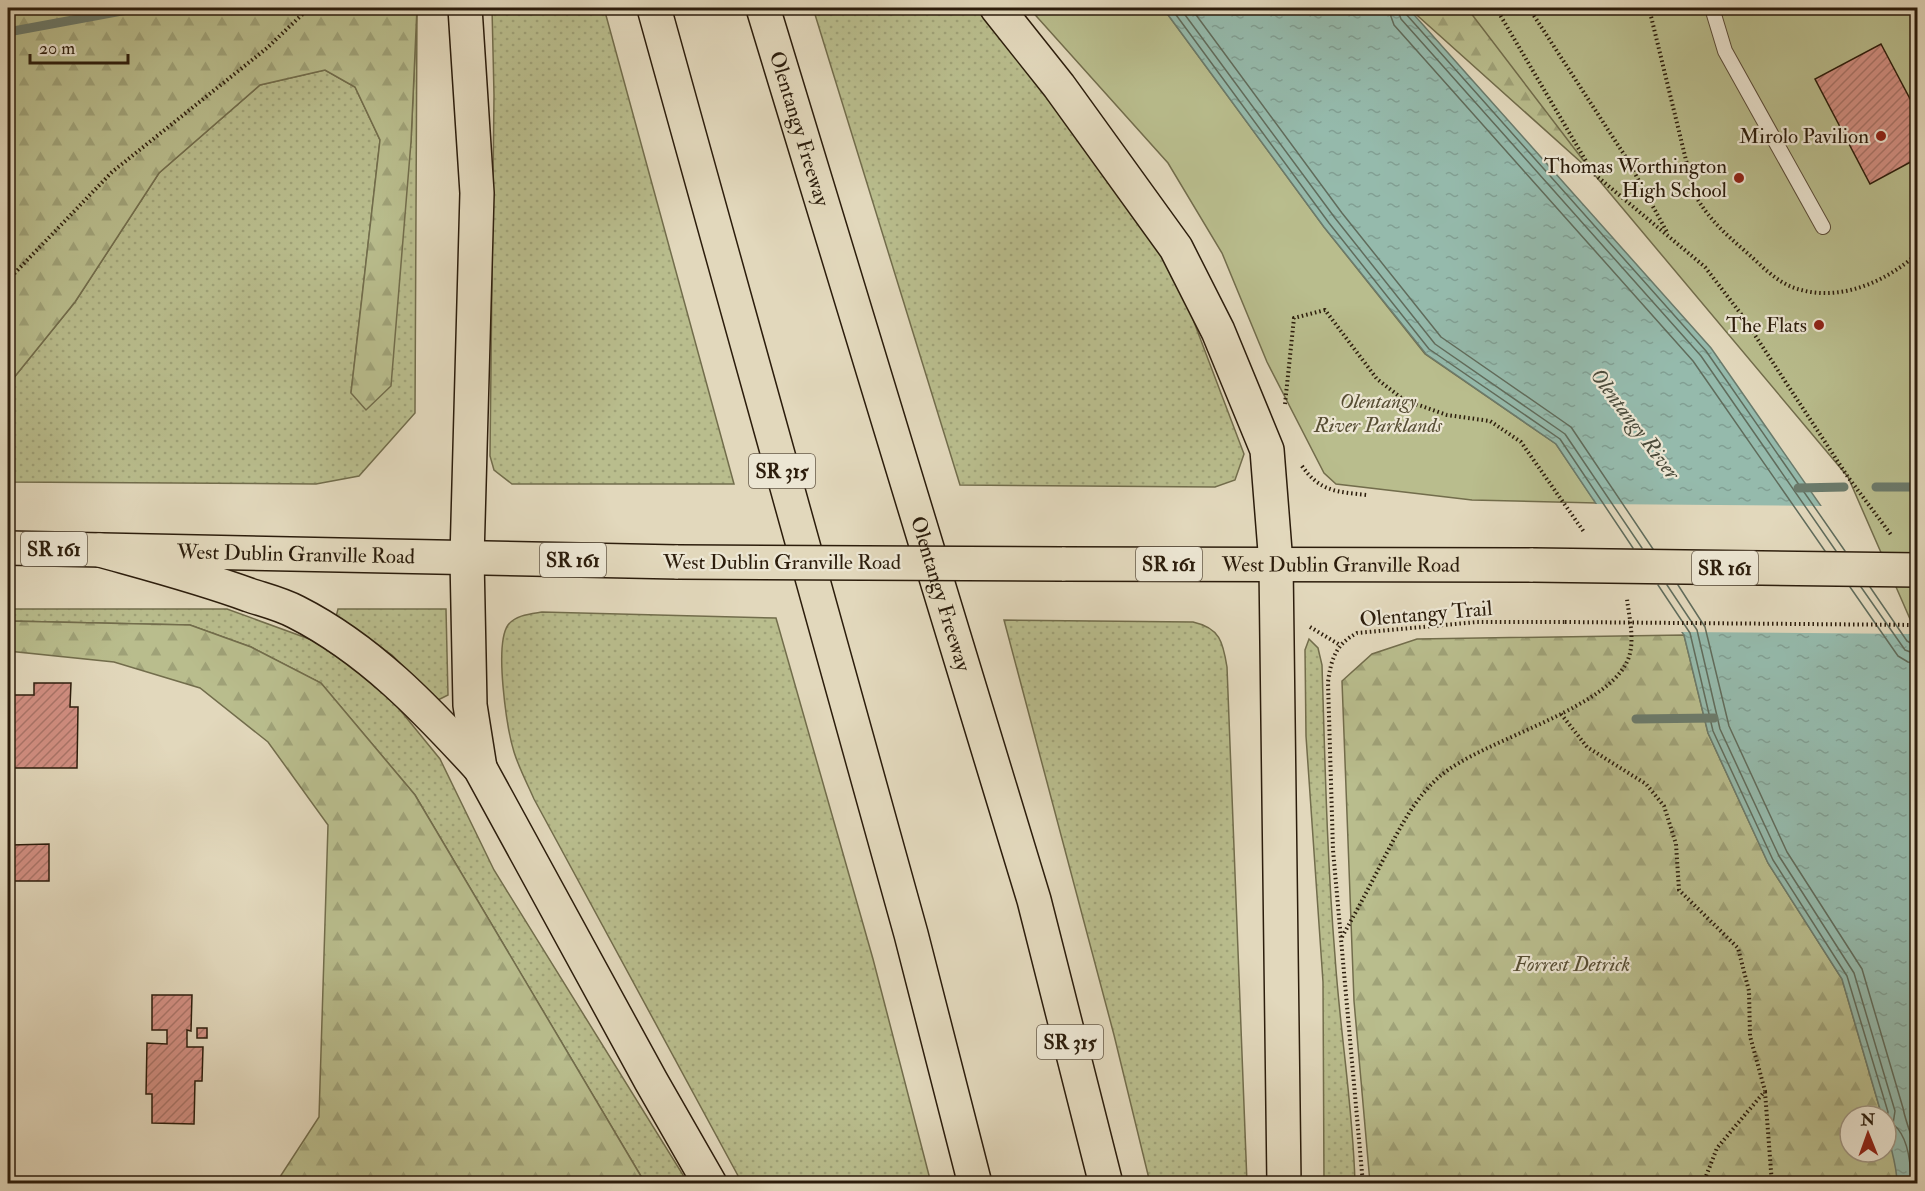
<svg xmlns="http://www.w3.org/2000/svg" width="1925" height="1191" font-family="'IM FELL Double Pica',serif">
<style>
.grass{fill:url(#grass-dots);stroke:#726d4c;stroke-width:1.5}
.forest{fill:url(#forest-firs);stroke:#726d4c;stroke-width:1.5}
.park{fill:#b9bd8d;stroke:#726d4c;stroke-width:1.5}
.water{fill:url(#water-ripples);stroke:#6b7b6c;stroke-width:1.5}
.pier{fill:#e2d8bc}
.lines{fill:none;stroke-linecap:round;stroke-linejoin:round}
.shore{stroke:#606c5c;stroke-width:1.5}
.stream{stroke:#6b7b6c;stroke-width:9}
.building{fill:url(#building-hatch);stroke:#2c1d0c;stroke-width:1.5}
.lane-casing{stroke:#5a4c38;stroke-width:16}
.primary-casing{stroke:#2c1d0c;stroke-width:36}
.highway-casing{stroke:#2c1d0c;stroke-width:36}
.path{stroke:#2c1d0c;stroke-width:4;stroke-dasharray:1.5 3;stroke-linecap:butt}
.lane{stroke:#ece6d3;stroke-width:14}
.primary{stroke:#e2d8bc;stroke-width:33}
.highway{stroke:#e2d8bc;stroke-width:33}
.primary-bridge-casing{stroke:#2c1d0c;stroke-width:36;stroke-linecap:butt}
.path-bridge{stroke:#2c1d0c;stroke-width:4;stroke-dasharray:1.5 3;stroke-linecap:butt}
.primary-bridge{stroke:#e2d8bc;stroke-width:33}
.poi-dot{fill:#8f2418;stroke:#ece6d3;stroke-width:2}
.labels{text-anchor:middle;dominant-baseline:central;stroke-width:4.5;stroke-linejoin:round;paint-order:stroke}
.shield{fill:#ece6d3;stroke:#665948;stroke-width:1.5}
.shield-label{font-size:20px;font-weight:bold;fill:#2c1d0c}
.street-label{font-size:21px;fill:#2c1d0c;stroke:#ece6d3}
.poi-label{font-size:21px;fill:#2c1d0c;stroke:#ece6d3;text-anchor:end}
.park-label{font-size:21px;font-style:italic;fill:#564d33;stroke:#ece6d3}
.water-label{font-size:22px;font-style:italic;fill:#4c4c3c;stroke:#ece6d3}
</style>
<defs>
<pattern id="grass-dots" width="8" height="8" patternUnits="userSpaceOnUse" patternTransform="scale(1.5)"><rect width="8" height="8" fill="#b9bd8d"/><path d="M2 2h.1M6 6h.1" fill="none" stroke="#9fa278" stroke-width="1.8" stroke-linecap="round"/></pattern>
<pattern id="forest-firs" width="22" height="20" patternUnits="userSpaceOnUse" patternTransform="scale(1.5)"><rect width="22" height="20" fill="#b9bd8d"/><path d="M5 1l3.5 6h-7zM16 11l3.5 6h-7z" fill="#9fa278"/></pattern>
<pattern id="water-ripples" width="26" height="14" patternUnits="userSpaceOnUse" patternTransform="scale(1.5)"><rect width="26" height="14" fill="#95baac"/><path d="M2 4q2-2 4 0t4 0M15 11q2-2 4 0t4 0" fill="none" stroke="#819f93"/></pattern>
<pattern id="building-hatch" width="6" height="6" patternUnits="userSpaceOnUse" patternTransform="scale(1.5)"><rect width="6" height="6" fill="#d39084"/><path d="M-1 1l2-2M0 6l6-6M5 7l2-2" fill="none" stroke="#ab756a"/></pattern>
</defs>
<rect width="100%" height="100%" fill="#e2d8bc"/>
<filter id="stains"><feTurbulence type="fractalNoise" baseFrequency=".00333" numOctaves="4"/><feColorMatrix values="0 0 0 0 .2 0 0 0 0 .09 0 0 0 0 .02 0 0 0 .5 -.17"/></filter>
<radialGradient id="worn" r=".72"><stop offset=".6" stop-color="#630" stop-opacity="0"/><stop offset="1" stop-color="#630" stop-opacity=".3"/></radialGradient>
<path class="grass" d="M417,8L415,413L359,476L316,484L8,482V385L75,302L159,173L260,85L325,70L355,87L380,140L351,393L411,142Z
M492,8H604L734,484H512L494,470L490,456L494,95Z
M813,8H981L1117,180L1183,293L1244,454L1235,480L1215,487L960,485Z
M8,609H227L312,640L354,668L396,705L440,759L494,870L688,1183H645L415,795L321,683L251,647L190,625L8,621Z
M338,609H446L448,695L436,701L392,655L336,617Z
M542,612L776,618L873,959L931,1183H742L534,799C527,783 519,768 514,752C507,729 494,645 508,625C516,615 530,614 542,612Z
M1004,620L1193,622C1220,628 1223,642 1227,667L1247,1183H1150L1114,1035Z
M1309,639L1318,648L1322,665C1325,762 1327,859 1335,956C1340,1032 1353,1107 1355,1183H1324L1323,982L1306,736L1305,650Z"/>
<path class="forest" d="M8,8H417L411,142L391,386L366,410L351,393L380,140L355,87L325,70L260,85L159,173L75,302L8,385Z
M1409,8H1496L1593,173Z
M8,621L190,625L251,647L321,683L415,795L645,1183H276L319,1117L328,825L268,742L200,688L114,662L8,651Z
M1684,635L1708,733L1768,863L1842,979L1882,1116H1850V1152H1886V1128L1897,1164V1183H1370L1354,1001L1342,681L1372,654L1417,639Z"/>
<path class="park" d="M1029,8H1163L1324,227L1425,354L1556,444L1596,503L1472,500L1336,484L1324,473L1267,362L1222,253L1168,163Z
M1467,8H1917V635L1848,477L1593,173Z"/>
<path class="water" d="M1163,8H1408L1711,348L1917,644V1183H1897C1897,1160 1886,1139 1886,1116H1882L1842,979L1768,863L1708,733L1684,635L1556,444L1426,354L1324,227Z"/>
<path class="pier" d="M1593,504L1825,506L1913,634L1678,632Z"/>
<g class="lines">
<path class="shore" d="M1171,8L1329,223L1429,349L1560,439L1633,548
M1180,8L1335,218L1435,344L1565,434L1642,548
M1191,8L1342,213L1441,337L1571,427L1653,549
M1388,8L1394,25L1693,361L1825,551
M1397,8L1401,19L1701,356L1836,551
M1404,8L1406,14L1706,351L1845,551
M1658,585L1690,633L1713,731L1773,860L1847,976L1888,1112L1886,1120
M1667,585L1697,630L1720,729L1779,856L1854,973L1895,1111L1893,1124C1909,1137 1911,1164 1911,1184
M1678,585L1705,627L1729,726L1787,852L1862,969L1903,1108C1906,1124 1913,1139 1918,1155
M1850,587L1898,656L1908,662L1918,664
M1861,587L1905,650L1918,655
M1870,587L1907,641L1918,647"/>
<path class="stream" d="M8,32L138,8
M1876,487H1918
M1798,488L1844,487
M1636,719L1714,718"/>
</g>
<path class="building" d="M1881,44L1918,114V158L1870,184L1815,79Z
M34,683H71L70,707H78L77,768H13V744H9L12,695H34Z
M49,844V881H11V845Z
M152,995H192L191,1031L187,1030V1047H203L202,1081H195L194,1124L152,1123V1094H146L147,1043L167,1044V1030H152Z
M197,1028H207V1038H197Z"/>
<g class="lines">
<g class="lane-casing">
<path id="lane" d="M1712,8L1725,51L1823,227"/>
</g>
<g class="primary-casing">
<g id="primary">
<path id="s1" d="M8,548L678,562"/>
<path id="s2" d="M1062,564L1533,565"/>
</g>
</g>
<g class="highway-casing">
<g id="highway">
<path d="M465,8L477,193L467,558L470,705L480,768"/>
<path d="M654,8L911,934L975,1184"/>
<path id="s3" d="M763,8L1034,900L1106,1184"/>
<path d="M997,8L1059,86L1176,248L1218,331L1267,450L1276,564L1284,1184"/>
<path d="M100,550C150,564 200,577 249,595C264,600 281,604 296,612C369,649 425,708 480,768L651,1081L710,1184"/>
</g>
</g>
<path class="path" d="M1496,8L1593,173L1705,267L1741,314L1848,477L1892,536
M1529,8L1627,159L1668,234
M1649,8L1694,193C1707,217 1724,233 1745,251C1759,263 1774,280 1792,287C1836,304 1885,283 1918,253
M8,280L112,172L267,48L309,8
M1285,404L1294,318L1325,310L1377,379L1404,400L1447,415L1490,421L1521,442L1584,532
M1302,466C1320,492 1338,492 1367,495
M1310,627L1340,645
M1561,714L1587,747L1646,784L1664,806L1676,844L1679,890L1738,948L1749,991L1750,1036L1765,1091L1717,1148L1703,1184
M1342,937C1356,912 1370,886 1383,860C1399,830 1413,800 1439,777C1483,738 1618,708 1630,653C1634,636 1629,616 1627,599
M1765,1092L1772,1184
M1363,1184L1333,850L1328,682C1331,659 1336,644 1357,633L1477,622H1565"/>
<use href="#lane" class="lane"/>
<use href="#primary" class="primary"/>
<use href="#highway" class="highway"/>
<g class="primary-bridge-casing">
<path id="primary-bridge" d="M678,562L1062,564
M1533,565L1918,570"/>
</g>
<path class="path-bridge" d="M1565,622L1918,625"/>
<use href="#primary-bridge" class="primary-bridge"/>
</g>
<g class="poi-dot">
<circle cx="1881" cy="136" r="6"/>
<circle cx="1739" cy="178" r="6"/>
<circle cx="1819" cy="325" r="6"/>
</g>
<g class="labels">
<g class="shield">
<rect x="749" y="454" width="66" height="34" rx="4.5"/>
<rect x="21" y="532" width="66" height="34" rx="4.5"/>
<rect x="540" y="543" width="66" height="34" rx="4.5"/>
<rect x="1136" y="547" width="66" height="34" rx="4.5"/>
<rect x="1692" y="551" width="66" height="34" rx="4.5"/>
<rect x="1037" y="1025" width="66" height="34" rx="4.5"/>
</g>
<g class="shield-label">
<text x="782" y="471">SR 315</text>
<text x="54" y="549">SR 161</text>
<text x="573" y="560">SR 161</text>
<text x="1169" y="564">SR 161</text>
<text x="1725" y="568">SR 161</text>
<text x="1070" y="1042">SR 315</text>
</g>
<g class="street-label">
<text stroke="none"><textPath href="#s3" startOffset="126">Olentangy Freeway</textPath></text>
<text stroke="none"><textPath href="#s1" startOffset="288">West Dublin Granville Road</textPath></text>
<text x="782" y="562">West Dublin Granville Road</text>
<text stroke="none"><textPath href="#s2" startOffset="279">West Dublin Granville Road</textPath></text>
<text stroke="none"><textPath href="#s3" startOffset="612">Olentangy Freeway</textPath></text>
<text transform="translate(1426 614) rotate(-5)">Olentangy Trail</text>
</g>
<g class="poi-label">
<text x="1869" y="136">Mirolo Pavilion</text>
<text x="1727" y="166">Thomas Worthington<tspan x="1727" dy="24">High School</tspan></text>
<text x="1807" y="325">The Flats</text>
</g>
<g class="park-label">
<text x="1378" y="401">Olentangy<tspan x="1378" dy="24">River Parklands</tspan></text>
<text x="1572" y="964">Forrest Detrick</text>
</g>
<g class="water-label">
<text transform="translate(1635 424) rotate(53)">Olentangy River</text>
</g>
</g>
<rect width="1925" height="1191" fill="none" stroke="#e2d8bc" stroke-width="30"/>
<rect x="9" y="9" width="1907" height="1173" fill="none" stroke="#2c1d0c" stroke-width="3"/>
<rect x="15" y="15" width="1895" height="1161" fill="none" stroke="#2c1d0c" stroke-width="1.5"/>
<g transform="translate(1868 1134) rotate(359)"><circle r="28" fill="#ece6d3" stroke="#9f9683" stroke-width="1.5"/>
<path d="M0-4.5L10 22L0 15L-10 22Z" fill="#8f2418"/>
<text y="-9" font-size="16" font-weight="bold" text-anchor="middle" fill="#2c1d0c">N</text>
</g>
<path d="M30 54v9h98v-9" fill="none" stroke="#2c1d0c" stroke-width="3"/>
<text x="39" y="54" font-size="18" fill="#2c1d0c" stroke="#ece6d3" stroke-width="4.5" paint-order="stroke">20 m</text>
<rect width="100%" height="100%" filter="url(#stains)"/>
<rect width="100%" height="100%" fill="url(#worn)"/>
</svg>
